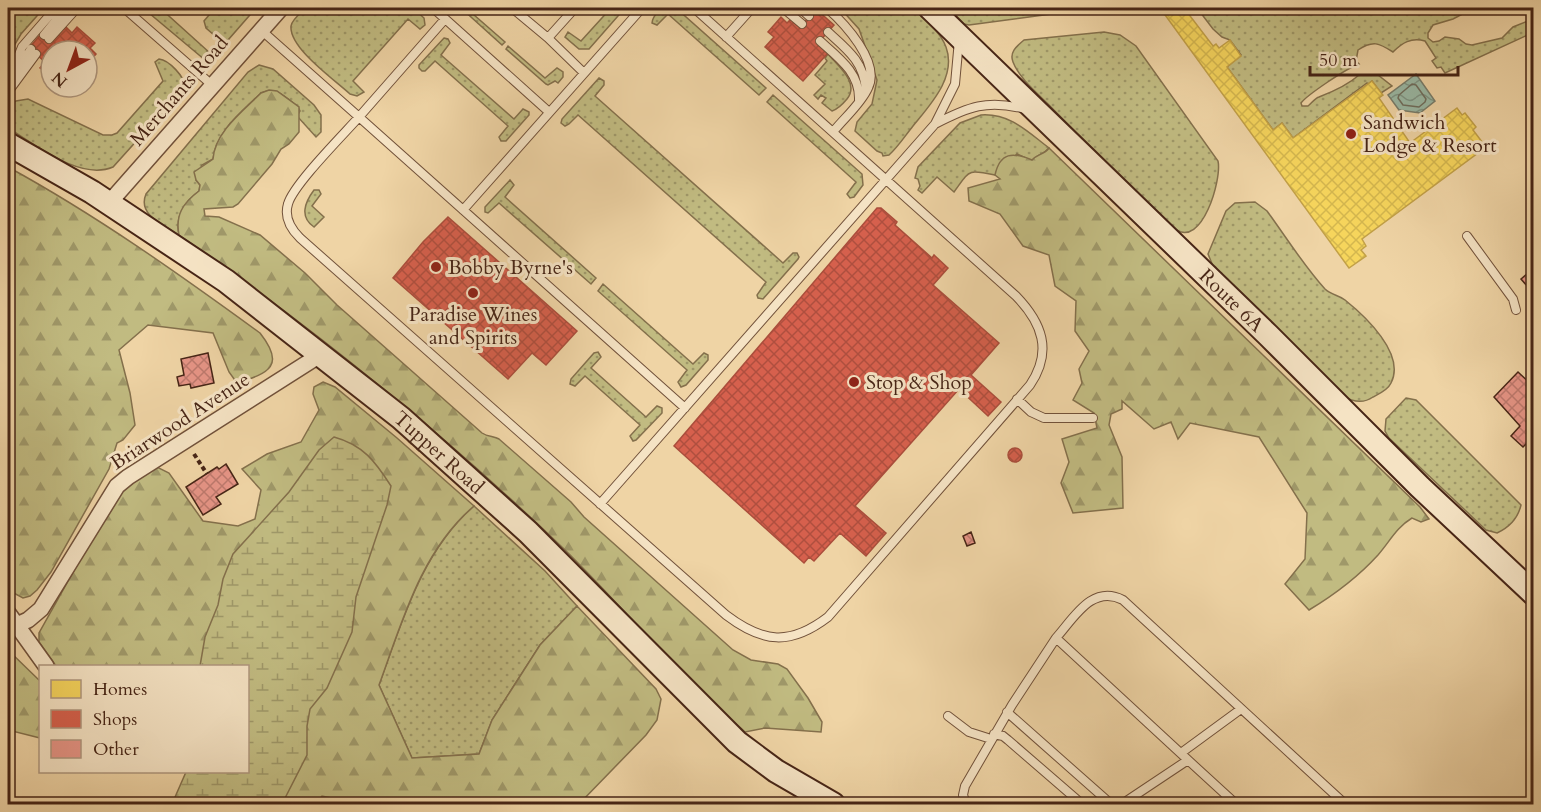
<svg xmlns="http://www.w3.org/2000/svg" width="1541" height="812" font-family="Cardo,serif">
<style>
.green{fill:url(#green-dots);stroke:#84704c;stroke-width:1.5}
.forest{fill:url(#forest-firs);stroke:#84704c;stroke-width:1.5}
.wetland{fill:url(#wetland-marsh);stroke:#84704c;stroke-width:1.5}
.water{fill:url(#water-waves);stroke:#797d6b;stroke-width:1.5}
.homes{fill:url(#homes-cross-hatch);stroke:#c2a047;stroke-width:1.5}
.shops{fill:url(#shops-cross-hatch);stroke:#ab4e3c;stroke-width:1.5}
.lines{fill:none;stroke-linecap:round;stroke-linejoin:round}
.shore{stroke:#706e5d;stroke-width:1.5}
.building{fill:url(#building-cross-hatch);stroke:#472516;stroke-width:1.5}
.service-casing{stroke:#71513a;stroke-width:10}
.minor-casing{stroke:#71513a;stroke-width:18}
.secondary-casing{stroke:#472516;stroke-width:26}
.path{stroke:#472516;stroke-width:4;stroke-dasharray:4.5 3;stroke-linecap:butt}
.service{stroke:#f5e3c4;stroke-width:8}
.minor{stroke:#f5e3c4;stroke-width:15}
.secondary{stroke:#f5e3c4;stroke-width:22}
.poi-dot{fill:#8f2418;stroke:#f5e3c4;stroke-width:2}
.labels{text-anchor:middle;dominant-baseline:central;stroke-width:6;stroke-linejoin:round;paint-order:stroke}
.street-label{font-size:20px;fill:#472516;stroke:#f5e3c4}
.poi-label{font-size:20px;fill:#472516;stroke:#f5e3c4;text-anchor:start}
</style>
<defs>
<pattern id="green-dots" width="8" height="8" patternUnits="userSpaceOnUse" patternTransform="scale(1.5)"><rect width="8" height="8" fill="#c1bb81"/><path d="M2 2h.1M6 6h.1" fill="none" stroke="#9f9869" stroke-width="1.8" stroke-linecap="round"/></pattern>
<pattern id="forest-firs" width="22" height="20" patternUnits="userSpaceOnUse" patternTransform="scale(1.5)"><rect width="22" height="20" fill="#c1bb81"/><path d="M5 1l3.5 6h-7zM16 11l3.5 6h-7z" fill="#9f9869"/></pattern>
<pattern id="wetland-marsh" width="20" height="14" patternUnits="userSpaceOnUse" patternTransform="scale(1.5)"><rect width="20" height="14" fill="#c1bb81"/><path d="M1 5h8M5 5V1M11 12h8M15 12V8" fill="none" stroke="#9f9869"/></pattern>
<pattern id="water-waves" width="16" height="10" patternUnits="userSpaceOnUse" patternTransform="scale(1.5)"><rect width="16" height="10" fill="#9ab8a4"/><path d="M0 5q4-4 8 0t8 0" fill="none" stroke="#7f9585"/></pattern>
<pattern id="homes-cross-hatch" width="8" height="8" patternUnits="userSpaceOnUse" patternTransform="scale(1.5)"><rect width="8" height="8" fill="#f6d55c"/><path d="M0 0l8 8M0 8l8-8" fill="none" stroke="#d4b74f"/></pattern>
<pattern id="shops-cross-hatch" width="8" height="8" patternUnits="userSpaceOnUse" patternTransform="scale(1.5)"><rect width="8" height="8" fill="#d6604d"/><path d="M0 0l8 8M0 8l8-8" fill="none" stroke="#af4f3f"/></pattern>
<pattern id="building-cross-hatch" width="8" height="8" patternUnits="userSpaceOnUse" patternTransform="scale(1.5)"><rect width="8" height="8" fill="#e79587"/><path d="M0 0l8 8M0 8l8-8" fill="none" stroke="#bd796d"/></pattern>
</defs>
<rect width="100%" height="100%" fill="#efd4a5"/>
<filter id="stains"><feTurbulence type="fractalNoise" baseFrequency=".00333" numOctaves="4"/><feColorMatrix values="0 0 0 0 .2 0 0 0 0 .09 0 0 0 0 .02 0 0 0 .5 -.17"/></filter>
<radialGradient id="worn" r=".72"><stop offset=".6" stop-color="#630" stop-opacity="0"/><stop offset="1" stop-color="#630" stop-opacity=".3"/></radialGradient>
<path class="green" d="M16,8H44L21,34L8,56V24Z
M143,8H160L210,53V59L205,60Z
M215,8H256L228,40L222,42L206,28L204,21Z
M306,8H413L424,18L425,25L420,29L408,19L353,81L364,92L357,96L350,94C335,80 289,48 291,26C292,19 301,13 306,8Z
M461,8H466L505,42L502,45Z
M611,8H625L589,49H579L565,37L568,32L581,41Z
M669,8L677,9L766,88L759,95L668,14L657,25L652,23C653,14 661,9 669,8Z
M840,8H912C924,19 940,31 946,47C957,77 930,105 913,126C905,136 898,147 889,155L883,156L882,153L877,151L855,131L857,122L872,104L877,80L859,29Z
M949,8H1088V9L969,25L964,24Z
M1197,8H1474L1453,19L1433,25L1428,33V38L1433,42L1439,41L1445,37L1459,39L1466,44L1472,45L1502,38L1513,27L1533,19L1532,33L1445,73L1441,67L1437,68L1432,61L1436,58L1425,41C1411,37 1402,43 1393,52C1379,43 1373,40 1358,50L1356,61L1359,64C1347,68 1307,95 1301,103L1302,106H1308C1312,103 1315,98 1319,97C1332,92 1349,84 1359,75H1378L1392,86L1381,93L1372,81L1368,84L1367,83L1293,138L1282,123L1273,130L1227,67L1241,55L1230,40L1222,37L1213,29Z
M1104,32L1120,35L1136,46L1218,161C1222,179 1202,249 1175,229C1132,188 1090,147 1049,105C1037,93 1019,78 1013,62C1009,52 1017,46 1024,40Z
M444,38L448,39L450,43L441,55L514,119L523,109L529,112V115L506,141H501L499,137L508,126L435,61L425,71H422L419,68V65Z
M508,46L545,78L557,68L563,72V77L558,83L555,81L548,85L546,84L506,49Z
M828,54C838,66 860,83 847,99C842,105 838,109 832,111L822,103L826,98L821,95L818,99L814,95L825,84L815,75L827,61L825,58Z
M159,59C169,60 185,77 185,87L113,167C80,181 36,145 8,128V107L16,101L28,99L103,135H112L117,133L163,81L155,62Z
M259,65L273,69L314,105L321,115V132L316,137L297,116L300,111L298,107C286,98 277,86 261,93C243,111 215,132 213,159L202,165L196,180L200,185L199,191C184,202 175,216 179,235C164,225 137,215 146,194L248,72Z
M599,78L604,81V85L595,96L783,263L793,253H797L799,257L798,259L763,299L758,298L757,295L766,282L578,115L569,124L565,126L561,123L562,119Z
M773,95L862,174L863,185L854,197L850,198L847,194L856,182L767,102Z
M981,115C1010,113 1028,132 1049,148C1044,155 1037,154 1032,161L1017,154L995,175C967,169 970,170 954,192L937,177L922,193L918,190L920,186L918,179L915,178L918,167L960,123Z
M510,180L514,185L505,197L596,278L591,284L499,203L488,213L485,212V207Z
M314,190H319L321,194L312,206L324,217L314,227C299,217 305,202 314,190Z
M1255,202L1267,211C1286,237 1304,266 1325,289C1331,295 1339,295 1345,300C1365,316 1406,354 1391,383C1388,390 1379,394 1373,397C1363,404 1353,402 1343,396L1213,266L1208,254L1226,211L1235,203Z
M603,284L693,364L704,353L708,355V360L686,385L681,387L678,382L687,370L598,291Z
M598,352L601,357L591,368L646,417L657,406L662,408V413L636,440L633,441L630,436L640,425L585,376L575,386L570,384L571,379L594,353Z
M1406,398L1416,400L1521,505C1518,518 1510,527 1497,533L1486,530L1389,438L1385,431L1386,419Z
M474,506L545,571L577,606L540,645L492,720L479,754L412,758L379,685C402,622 422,551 474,506Z"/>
<path class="forest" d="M269,90L277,91L299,107V132L289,144L281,149L272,164L238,204L233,207L204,209L205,216L219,217L260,235L305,273L337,305L482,433C488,437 494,436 499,439L571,502L584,517L733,650L751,660L778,664L787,669L808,698L822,722L821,732L765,728L745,732C731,719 715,707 701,693C654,645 611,595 563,548C444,434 315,329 179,235C175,215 183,203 199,191L200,185L196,180L194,172L213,159C215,132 243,111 261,93Z
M1049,148L1420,507L1429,519L1421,522L1412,518C1397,527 1390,541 1378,555C1358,577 1334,595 1309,610L1285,584L1305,559L1307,513L1259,437L1190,423L1178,439L1171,422L1154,429L1122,401V409L1111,414L1109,425L1122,457L1123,508L1073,513L1061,483L1069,462L1062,439L1097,428L1094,413L1073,400L1082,383L1079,369L1089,351L1075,331L1076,301L1055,286L1049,255L1023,246L1000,214L969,201L968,188L1000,179L995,175C1000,152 1013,152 1032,160C1037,154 1044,155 1049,148Z
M8,167C96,215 179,274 260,333C286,366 269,373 237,383L229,372L213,333L148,325L119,350L130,393L135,425L123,440L117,443L109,469L51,572L37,590L30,596L23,598L8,590Z
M323,382L335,387L397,438L474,506C421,551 402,622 379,685L412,758L479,754L492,720L540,645L577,606L656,689L661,699L657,720L646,735L579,804H360L322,796L316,804H196L248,772V666H56L39,642V633L114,499L122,490L157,467L169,473L203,521L238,526L255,519L261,490L242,469L267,454L301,442L319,410L313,394L314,387Z
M8,650L40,681V738L8,730Z"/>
<path class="wetland" d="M334,437C363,445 375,461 391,486L387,505L356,597L352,632L327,688L310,709L307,726V755L282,804H172L186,772H248V666H200L205,637L218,605L223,579L233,554L289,492L319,450Z"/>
<path class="water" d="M1416,74L1435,101L1420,113L1399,110L1388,95Z"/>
<path class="homes" d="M1160,8H1184L1213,46L1216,44L1219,48L1230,40L1241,56L1227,67L1273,130L1282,123L1293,138L1372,81L1383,95L1379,98L1410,143L1457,108L1462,115L1465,113L1476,127L1473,130L1486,147L1362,239L1366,246L1361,250L1366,256L1349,268Z"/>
<path class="shops" d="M816,9L834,25L818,43L828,53L803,81L765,47L774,37L768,32L781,17L787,23L791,19L800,27Z
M65,26L72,33L77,27L95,43L90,48L96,54L88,63L94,67L87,75V51H51V77L40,68L45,62L29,48L42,33Z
M877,208H881L897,222L895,225L932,258L934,255L948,268L933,285L999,343L971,375L1001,402L988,416L959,389L855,506L886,533L866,556L840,533L814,561L809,557L804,563L674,446Z
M448,217L577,331L546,365L532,353L508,379L393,278L423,242Z
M1008 455a7 7 0 1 1 14 0a7 7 0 1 1-14 0Z"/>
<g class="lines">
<path class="shore" d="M1412,84L1416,85L1426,99L1425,102L1419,107L1403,105L1398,98L1399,95Z"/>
</g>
<path class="building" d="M1534,268V294L1521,279Z
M208,353L214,383L191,388L190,384L179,386L177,377L184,375L181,359Z
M1518,372L1534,387V436L1523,447L1511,436L1520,426L1494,397Z
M226,464L238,484L216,497L221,504L203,515L186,487L217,467L219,469Z
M971,532L975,543L967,546L963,536Z"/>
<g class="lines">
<g class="service-casing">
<path id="service" d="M124,8L212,85
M433,8L549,112
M512,8L548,38L575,8
M783,8L802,24
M800,8L809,16
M827,8C844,23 881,62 868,88C861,104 844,118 833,132
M261,30L359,117L445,19
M828,32C848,50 864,62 866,90
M44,35L66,8
M726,37L752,8
M548,38L584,73
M49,39L77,8
M959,40L955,84L935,124C968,107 987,99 1025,109
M820,41C839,58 860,73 859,100
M15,73L31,49
M8,82L22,47L56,8
M8,92L36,54
M463,210L642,8
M1467,236L1513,299L1516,310
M1017,399L1031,412L1044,418H1093
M685,408L359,117C343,135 293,185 288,204C284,217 291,229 300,238L726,615C763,643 790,646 828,617L1030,385C1053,351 1042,323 1016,296L694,8
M600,504L935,124
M1056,638C1074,618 1092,584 1123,600L1345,804
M1007,712L1111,804
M948,716L969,732L991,739
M994,734L1003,736L1008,740L1082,804
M1181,753L1241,709
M1188,760L1236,804
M966,804L963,795L965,786L1012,705L1056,638L1188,760L1122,804"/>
</g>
<g class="minor-casing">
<path id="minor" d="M109,203L281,8
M8,613L46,666
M17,625L28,620L41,609L117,486L128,477L320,355"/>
</g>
<g class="secondary-casing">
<g id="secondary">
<path id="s1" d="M930,8L1268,335L1420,487L1534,594"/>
<path id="s2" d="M8,144L92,192L226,281L401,418L528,532L737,742L776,771L833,804"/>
</g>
</g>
<path class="path" d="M194,454L207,474"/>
<use href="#service" class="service"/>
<use href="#minor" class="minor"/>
<use href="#secondary" class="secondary"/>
</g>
<g class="poi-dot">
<circle cx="1351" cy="134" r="6"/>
<circle cx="436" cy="267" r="6"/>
<circle cx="473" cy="293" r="6"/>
<circle cx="854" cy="382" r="6"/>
</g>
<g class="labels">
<g class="street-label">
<text transform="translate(179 91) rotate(-49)">Merchants Road</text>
<text stroke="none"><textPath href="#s1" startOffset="420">Route 6A</textPath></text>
<text transform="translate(180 421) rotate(-33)">Briarwood Avenue</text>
<text stroke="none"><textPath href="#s2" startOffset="531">Tupper Road</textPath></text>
</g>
<g class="poi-label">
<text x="1363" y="122">Sandwich<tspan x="1363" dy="23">Lodge &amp; Resort</tspan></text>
<text x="448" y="267">Bobby Byrne's</text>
<text x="473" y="314" text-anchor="middle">Paradise Wines<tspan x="473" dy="23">and Spirits</tspan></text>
<text x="866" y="382">Stop &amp; Shop</text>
</g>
</g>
<rect width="1541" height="812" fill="none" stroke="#efd4a5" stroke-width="30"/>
<rect x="9" y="9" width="1523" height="794" fill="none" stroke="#472516" stroke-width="3"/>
<rect x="15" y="15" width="1511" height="782" fill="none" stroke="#472516" stroke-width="1.5"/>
<rect x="39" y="665" width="210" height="108" fill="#f5e3c4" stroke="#af977e" stroke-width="1.5"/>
<rect x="51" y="680" width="30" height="18" fill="#f6d55c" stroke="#af977e" stroke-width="1.5"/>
<text x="93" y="695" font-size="18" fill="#472516">Homes</text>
<rect x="51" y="710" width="30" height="18" fill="#d6604d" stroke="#af977e" stroke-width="1.5"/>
<text x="93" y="725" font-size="18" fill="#472516">Shops</text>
<rect x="51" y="740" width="30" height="18" fill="#e79587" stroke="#af977e" stroke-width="1.5"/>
<text x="93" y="755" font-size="18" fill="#472516">Other</text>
<g transform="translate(69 69) rotate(221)"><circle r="28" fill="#f5e3c4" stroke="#af977e" stroke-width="1.5"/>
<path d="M0-4.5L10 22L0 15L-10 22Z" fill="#8f2418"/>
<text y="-9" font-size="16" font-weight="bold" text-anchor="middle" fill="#472516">N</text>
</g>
<path d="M1310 66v9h148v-9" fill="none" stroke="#472516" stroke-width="3"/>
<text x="1319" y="66" font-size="18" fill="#472516" stroke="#f5e3c4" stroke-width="4.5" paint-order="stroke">50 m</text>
<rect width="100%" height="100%" filter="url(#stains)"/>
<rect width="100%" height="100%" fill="url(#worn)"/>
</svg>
